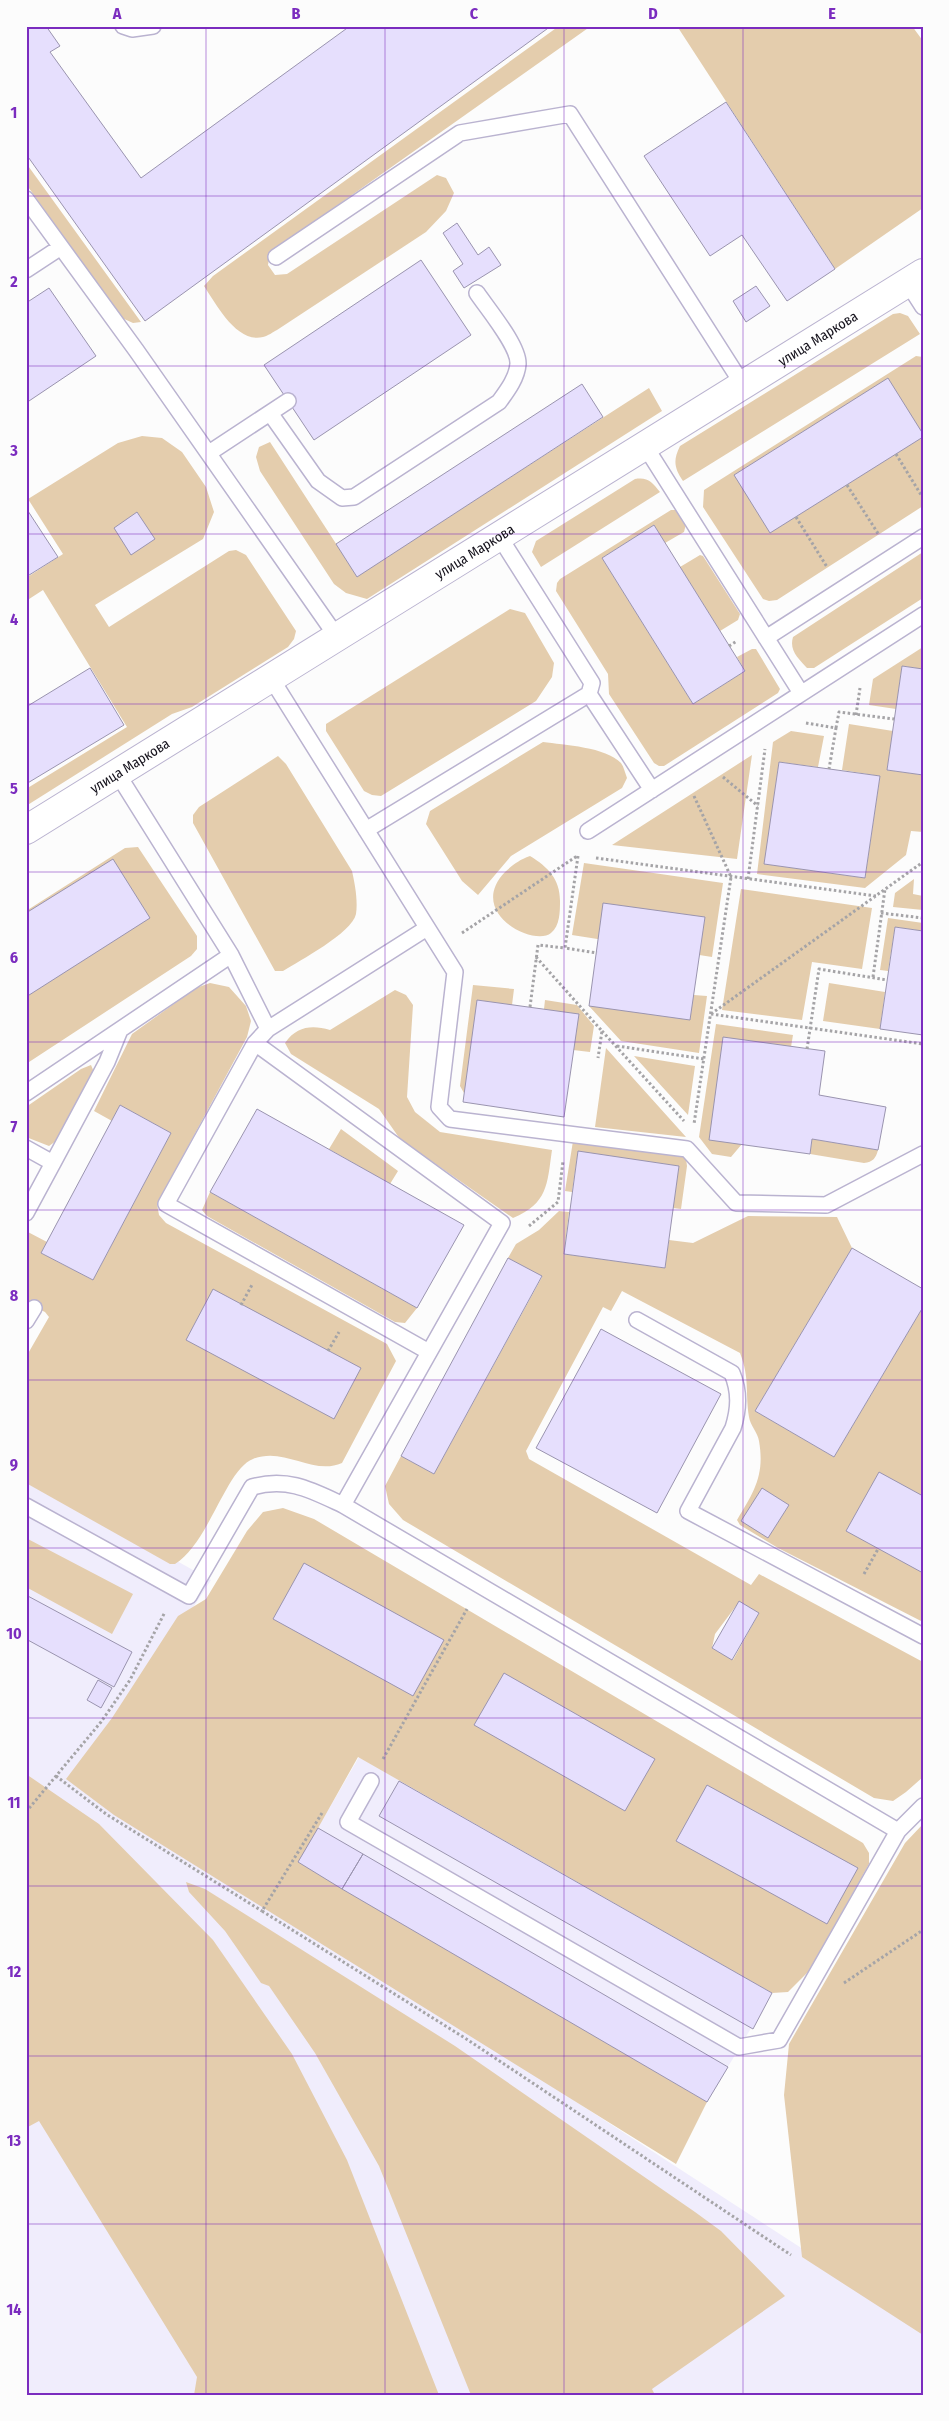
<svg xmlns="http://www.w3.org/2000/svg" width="949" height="2421" font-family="'Fira Sans Condensed',sans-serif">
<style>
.built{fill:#f0edfc}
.green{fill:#e4cdad;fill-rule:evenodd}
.building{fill:#e6dffd;stroke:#9a94af}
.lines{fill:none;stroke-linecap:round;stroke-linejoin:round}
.service-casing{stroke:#bab3d0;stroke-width:18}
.tertiary-casing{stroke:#bab3d0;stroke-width:30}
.path{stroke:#a5a4a7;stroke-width:3;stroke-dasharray:2.5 2.5;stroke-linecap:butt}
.service{stroke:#fff;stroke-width:15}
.tertiary{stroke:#fff;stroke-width:28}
.grid{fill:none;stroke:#7b2cbf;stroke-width:1;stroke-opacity:0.55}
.labels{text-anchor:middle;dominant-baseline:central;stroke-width:4;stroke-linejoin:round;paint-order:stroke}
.street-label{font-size:14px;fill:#14111b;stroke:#fcfcfc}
.neatline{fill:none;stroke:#7b2cbf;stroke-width:2}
.grid-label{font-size:16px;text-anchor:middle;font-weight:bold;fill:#7b2cbf}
</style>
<rect width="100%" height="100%" fill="#fcfcfc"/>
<path class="built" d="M26,1477L211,1580L81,1780L923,2327V2395H26Z
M359,1757L772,1993L707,2102L298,1862Z"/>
<path class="green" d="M559,26H591L270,253L268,265L275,275L287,274L437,175L446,178L454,193L446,211L426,232L277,330C273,332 268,336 263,337C237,344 216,304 204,286L213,276Z
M677,26H912L923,41V208L835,269Z
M26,163L141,322L133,323L122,318L26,184Z
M900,313L908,316L920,334L683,481C674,468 673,460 680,446L893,314Z
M916,356L923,357V506L777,600L769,601L763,599L703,507L704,490Z
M649,388L662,411L367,599L346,593L334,584L260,471L256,457L259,447L270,442L357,576Z
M142,436L162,438L182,452L206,487L214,512L203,539L95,605L109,627L229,551L236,550L246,555L296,631L294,639L288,647L192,707L172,714L26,806V789L127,727L43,590L26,601V578L63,554L28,499L118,443Z
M635,479C648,477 652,482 660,492L541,567L532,552L536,541Z
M671,510H677L686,524L684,532L665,543L654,525L602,558L693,704L745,671L737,657L752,649H756L780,689L778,693L664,766H659L654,763L609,694L608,674L556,591L557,583L560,579Z
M923,552V598L814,668H807C798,658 789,650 793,637Z
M700,555L703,556L740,614L738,620L720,631L680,567Z
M510,609L525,613L554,663L552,677L536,701L381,796L372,795L364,791L326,731V724Z
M923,647V669L902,666L896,709L869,705L873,679Z
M849,724L893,731L887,770L923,775V832L911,831L906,855L865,888L757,874L773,742L791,731L824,736L818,767L779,762L765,864L865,878L880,776L842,770Z
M543,742C564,745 606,747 621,763C624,767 625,773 627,778L622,788L511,856L478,895L462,881L426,824L430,811Z
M752,755L737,859L612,845Z
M278,756L286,764L352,871C355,884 358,901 356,914C352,933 299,961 283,971H275L193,823V815L199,807Z
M138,847L197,936V949L191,956L26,1064V911L125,848Z
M530,856C548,867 560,879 560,901C560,911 560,926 551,933C534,947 466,913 505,872C514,864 519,860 530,856Z
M584,863L723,883L712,957L572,935Z
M914,879L913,894L923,896V910L893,907L895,893Z
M741,889L872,908L862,969L812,962L802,1020L722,1010Z
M888,918L923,923V931L895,927L888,971L880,970Z
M210,983L229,987L246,1006L251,1021L247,1037L157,1204L159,1215L166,1223L387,1344L396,1361L342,1463C313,1476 284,1446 253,1459C226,1469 209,1543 175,1564H170L26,1483V1357L49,1317L45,1312L26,1303V1231L47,1242L41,1253L93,1280L171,1133L120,1105L112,1121L94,1111L132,1034L196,988Z
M829,983L885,992L880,1029L823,1021Z
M473,985L514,989L512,1005L464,1093L460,1086Z
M395,990L406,995L413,1005L407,1097L415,1112L440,1132L552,1150C547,1185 548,1203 513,1218L400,1139L379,1109L291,1054L285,1043C297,1026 312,1025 330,1030Z
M694,995L707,996L699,1053L621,1041L589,1006Z
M545,1000L577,1005L594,1026L590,1052L573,1050L544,1009Z
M716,1024L793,1035L791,1047L742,1144L731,1157L712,1154L699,1137Z
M606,1048L686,1137L595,1127Z
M634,1056L695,1066L688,1115Z
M91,1065L94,1072L56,1141L49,1146L26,1137V1107L81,1069Z
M341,1129L398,1171L390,1184L329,1149Z
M812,1139L878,1150C876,1158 873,1162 864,1163L810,1154Z
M573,1141L682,1155L686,1159L687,1166L681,1209L673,1208L679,1166L578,1152L572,1192L565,1191Z
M210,1192L417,1308L405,1323L395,1322L207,1216L202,1210Z
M559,1211L569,1212L564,1254L665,1268L669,1240L693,1243L748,1216L837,1217L852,1248L755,1411L834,1457L923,1307V1622L778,1548L740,1525L737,1520C754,1492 765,1475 759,1441C758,1433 750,1425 749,1417C745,1391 750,1379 740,1353L622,1291L611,1311L603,1307L526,1451L529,1459L751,1585L759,1574L923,1662V1777L906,1792L893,1801L874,1798L403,1520L389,1504L385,1486L401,1456L434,1474L542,1277L508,1258L516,1244L539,1230ZM739,1602L759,1613L733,1660L712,1648L715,1634Z
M283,1508L314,1519L863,1843L869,1853V1864L809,1971L788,1992L772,1993L358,1757L299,1862L707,2102L676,2164L114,1815L66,1779L112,1718L178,1616L206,1599L247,1531L263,1512Z
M26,1538L133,1594L112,1634L26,1587Z
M26,1774L99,1824L213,1940L292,2054L347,2160L439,2395H194L197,2377L39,2121L26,2128Z
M923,1824V2335L802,2257L784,2095L789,2044L905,1843Z
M186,1882L205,1889L455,2046L695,2212L721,2231L785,2296L652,2389L655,2395H471L379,2166L315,2053L269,1986L261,1983L225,1931L189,1892Z"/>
<path class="building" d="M26,26H46L60,46L50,52L141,178L350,26H551L145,321L26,154Z
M726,102L835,269L787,301L742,235L710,256L644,156Z
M457,223L478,255L489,247L501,265L464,288L453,271L463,264L443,233Z
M421,260L471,335L314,440L264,365Z
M756,286L770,306L746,322L733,301Z
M49,288L96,356L26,403V303Z
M888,378L923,434V437L770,533L734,475Z
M582,384L603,417L357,577L336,544Z
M26,508L58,557L26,577Z
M137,512L155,539L131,555L114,528Z
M654,525L745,671L693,704L602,558Z
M902,666L923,669V775L887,770Z
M90,668L124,725L26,784V707Z
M779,762L880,776L865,878L764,864Z
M113,859L150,918L26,997V913Z
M603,903L705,917L690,1020L589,1006Z
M895,927L923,931V1035L880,1029Z
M477,1000L579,1014L564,1117L463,1102Z
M723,1037L825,1051L819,1095L886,1107L878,1150L812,1139L810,1154L709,1140Z
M120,1105L171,1133L93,1280L41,1253Z
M257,1109L464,1225L417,1308L210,1192Z
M578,1151L679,1166L665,1268L564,1254Z
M852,1248L923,1289V1307L834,1457L755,1411Z
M508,1258L542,1276L434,1474L401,1456Z
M213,1289L361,1368L334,1419L186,1340Z
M601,1329L721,1394L657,1513L536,1448Z
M879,1472L923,1496V1573L846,1531Z
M762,1488L789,1505L768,1538L741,1521Z
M304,1563L444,1640L413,1696L273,1619Z
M26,1595L132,1652L114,1687L26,1639Z
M739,1601L759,1613L732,1660L712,1648Z
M504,1673L655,1759L625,1811L474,1725Z
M98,1680L112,1688L101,1708L87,1700Z
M399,1781L772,1993L753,2029L379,1816Z
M707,1785L858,1868L827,1924L676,1841Z
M318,1828L363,1854L342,1889L298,1862Z
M363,1854L728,2067L707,2102L342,1889Z"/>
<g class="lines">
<g class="service-casing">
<path id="service" d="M123,26L132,29L153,26
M26,199L136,350L337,637
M276,257L460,133L570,114L743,385
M26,270L61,247
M907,282L923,307
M270,413L318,481L342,498L354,497L499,402C507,391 517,378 518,364C519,346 487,308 477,293
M645,446L801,693
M209,453L288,401
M499,536L592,683L589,694L652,790
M766,638L923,537
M271,678L455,972L439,1107L450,1119L687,1149L736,1203L826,1205L923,1154
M117,773L231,955L268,1029L255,1043
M366,830L589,694
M588,831L923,615
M268,1029L427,928
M26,1093L231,955
M26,1148L53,1163L107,1062L120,1030
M26,1213L53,1163
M637,1320L732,1373C740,1392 739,1409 733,1428L688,1511L923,1636
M26,1321L34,1308
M343,1505L502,1223L255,1043L166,1204L429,1352
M26,1506L189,1596L252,1487C288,1477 311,1490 343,1505L898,1831
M371,1781L348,1822L739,2047L779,2040L898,1831L923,1806"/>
</g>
<g class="tertiary-casing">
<g id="tertiary">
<path id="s1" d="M26,830L923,273"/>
</g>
</g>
<path class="path" d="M896,454L923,498
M847,485L879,535
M796,517L827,567
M729,646L737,641
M856,715L860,688
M806,723L836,728L829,769
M836,728L839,712L894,719
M723,777L758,806
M694,796L731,877L694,1124
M578,856L565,948L597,953
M596,858L876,896
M748,879L765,749
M881,913L923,918
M462,933L577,856
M536,957L602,1031L598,1058
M873,977L885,889
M530,1007L538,945L565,948
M711,1014L923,862
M711,1014L923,1044
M602,1031L684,1121
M617,1046L704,1059
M807,1049L819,969L887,980
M529,1226L558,1202L563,1161
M241,1305L253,1283
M328,1351L339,1332
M864,1574L878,1549
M383,1759L467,1609
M56,1776L106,1814L262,1911
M26,1812L101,1722L130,1680L165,1612
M322,1813L262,1911L468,2040L791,2255
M844,1983L923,1930"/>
<use href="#service" class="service"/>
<use href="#tertiary" class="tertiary"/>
</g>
<path class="grid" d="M206,26V2395M385,26V2395M564,26V2395M743,26V2395M26,196H923M26,366H923M26,534H923M26,704H923M26,872H923M26,1042H923M26,1210H923M26,1380H923M26,1548H923M26,1718H923M26,1886H923M26,2056H923M26,2224H923"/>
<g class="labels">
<g class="street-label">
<text stroke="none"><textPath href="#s1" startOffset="932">улица Маркова</textPath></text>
<text stroke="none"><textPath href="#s1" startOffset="528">улица Маркова</textPath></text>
<text stroke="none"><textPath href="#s1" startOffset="122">улица Маркова</textPath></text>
</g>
</g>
<rect width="949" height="2421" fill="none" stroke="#fcfcfc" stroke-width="55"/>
<rect x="28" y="28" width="894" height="2366" class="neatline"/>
<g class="grid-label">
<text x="117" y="19">A</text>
<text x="296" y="19">B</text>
<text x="474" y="19">C</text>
<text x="653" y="19">D</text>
<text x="832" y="19">E</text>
<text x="14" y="118">1</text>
<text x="14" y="287">2</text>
<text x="14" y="456">3</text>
<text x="14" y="625">4</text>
<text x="14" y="794">5</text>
<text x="14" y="963">6</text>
<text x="14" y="1132">7</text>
<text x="14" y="1301">8</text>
<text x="14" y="1470">9</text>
<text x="14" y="1639">10</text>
<text x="14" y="1808">11</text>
<text x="14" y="1977">12</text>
<text x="14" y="2146">13</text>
<text x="14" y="2315">14</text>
</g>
</svg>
